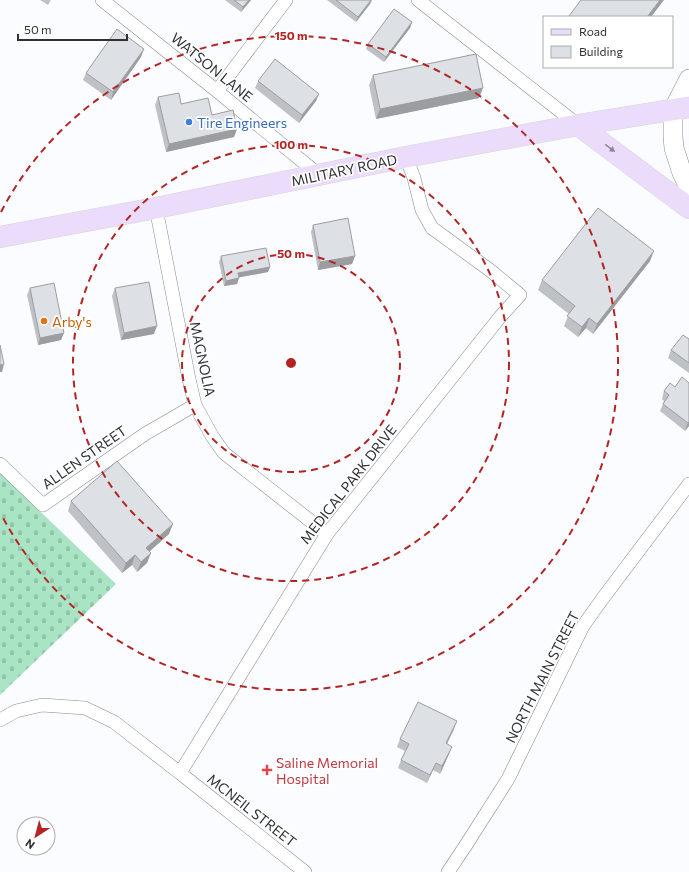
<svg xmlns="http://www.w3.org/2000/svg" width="689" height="872" font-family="Commissioner,sans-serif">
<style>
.cemetery{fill:url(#cemetery-stones)}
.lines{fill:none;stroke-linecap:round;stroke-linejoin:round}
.minor-casing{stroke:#86898d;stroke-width:14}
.secondary-casing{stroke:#86898d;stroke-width:20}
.primary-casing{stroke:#d6d6d6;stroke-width:22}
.minor{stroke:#fff;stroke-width:13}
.secondary{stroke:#fff;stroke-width:19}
.primary{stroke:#ebdcfb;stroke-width:21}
.wall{fill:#bec1c5}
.shaded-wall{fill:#9b9da0}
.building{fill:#dde0e5;stroke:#9b9da0}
.oneway{fill:#8e8697}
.ring{fill:none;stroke:#b32422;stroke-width:2;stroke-dasharray:7 5}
.shop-dot{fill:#3f7fe0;stroke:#fff;stroke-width:1.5}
.food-dot{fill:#e8710a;stroke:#fff;stroke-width:1.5}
.health-dot{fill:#e0444e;stroke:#fff;stroke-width:1.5}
.labels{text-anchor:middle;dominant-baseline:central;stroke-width:3.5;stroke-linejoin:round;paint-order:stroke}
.street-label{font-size:14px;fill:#303133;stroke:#fff}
.shop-label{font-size:14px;fill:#366cbe;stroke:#fff;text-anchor:start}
.food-label{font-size:14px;fill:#c56008;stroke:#fff;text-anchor:start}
.health-label{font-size:14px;fill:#be3a42;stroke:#fff;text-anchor:start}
.centre{fill:#b32422;stroke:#fff;stroke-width:2}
.ring-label{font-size:12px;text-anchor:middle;font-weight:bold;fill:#b32422;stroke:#fff;stroke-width:3.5;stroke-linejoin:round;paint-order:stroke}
</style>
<defs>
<pattern id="cemetery-stones" width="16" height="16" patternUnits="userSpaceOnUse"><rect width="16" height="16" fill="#a9e5c5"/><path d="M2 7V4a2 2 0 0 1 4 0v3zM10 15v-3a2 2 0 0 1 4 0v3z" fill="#92c5aa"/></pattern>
</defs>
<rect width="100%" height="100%" fill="#fafcff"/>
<path class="cemetery" d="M0,473L116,584L0,695Z"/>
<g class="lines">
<g class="minor-casing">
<path id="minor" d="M102,0L217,91L319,175
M418,0L578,125
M217,91L286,0
M156,208L189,379L195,405L212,436L224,453L327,534
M0,464L43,505L145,434L195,405
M0,720L16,711L42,705L85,708L114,722L180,773L327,534L500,317L520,295L491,271L432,228L422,210L414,178L406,157
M180,773L305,872
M448,872L466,845L508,779L583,626L603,598L689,484"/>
</g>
<g class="secondary-casing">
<path id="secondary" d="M689,79L673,110V137L674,148L682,173L689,187"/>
</g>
<g class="primary-casing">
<path id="primary" d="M578,125L689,208
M0,237L156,208L406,157L578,125L689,107"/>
</g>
<use href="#minor" class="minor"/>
<use href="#secondary" class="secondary"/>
<use href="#primary" class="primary"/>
</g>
<path class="wall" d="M40,0H51L48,5Z
M225,0H251L241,12Z
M327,0H372L370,4L356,22Z
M412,22L410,28L384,62L366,49L368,44Z
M141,57L111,100L83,80L86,73Z
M373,75L479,98L376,119L369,85Z
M258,81L316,101L299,123L255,88Z
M158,97L181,104L212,115L237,129L234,137L166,152L155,105Z
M313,225L355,256L352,264L318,270L311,232Z
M221,256L270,267L268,272L239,277L237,284L224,286L219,262Z
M650,261L593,334L586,328L578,337L564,326L569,314L538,290L542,280Z
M30,288L61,340L38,345L27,295Z
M115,288L154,334L121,340L112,296Z
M689,339V373L668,358L671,350Z
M689,383V426L685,431L660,411L663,404L664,401L662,399L664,391L675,387Z
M71,501L169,534L149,552L147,563L137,572L132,565L122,573L68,511Z
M454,729L447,744L449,754L440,774L433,770L427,783L398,768L401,760L405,751L397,747L400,739Z"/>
<path class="shaded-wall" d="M249,0H251L241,12L243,7Z
M372,0L370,4L356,22L358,17Z
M660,0H664L651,17H647Z
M412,22L410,28L384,62L386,57Z
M144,49L141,57L111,100L113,92Z
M483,88L479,98L376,119L380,109Z
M319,94L316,101L299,123L302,115Z
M237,129L234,137L166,152L169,144Z
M654,251L650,261L593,334L597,324Z
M355,256L352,264L318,270L320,262Z
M270,267L268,272L236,278L238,273Z
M239,278L237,284L224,286L226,281Z
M589,318L586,328L578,337L582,327Z
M157,326L154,334L121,340L124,333Z
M64,333L61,340L38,345L40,338Z
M4,364L2,372H0V365Z
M689,422V426L685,431L688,423Z
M173,524L169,534L142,558L146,548Z
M151,553L147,563L137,572L141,562Z
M135,555L132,565L122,573L126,563Z
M457,721L454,729L443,751L446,743Z
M452,747L449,754L440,774L442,766Z
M436,763L433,770L427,783L430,775Z"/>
<path class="building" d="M234,0H249L243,7Z
M336,0H371L358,17Z
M581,0H660L647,17H570L569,16Z
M394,9L412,22L386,57L368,44Z
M117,29L144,49L113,92L86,73Z
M476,54L483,88L380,109L373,75Z
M275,59L319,94L302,115L258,81Z
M179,93L181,104L208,98L212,115L233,110L237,129L169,144L158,97Z
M598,208L654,251L597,324L589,318L582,327L567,316L575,306L542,280Z
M348,218L355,256L320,262L313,225Z
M266,248L270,267L238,273L239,278L226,281L221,256Z
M149,282L157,326L124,333L115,288Z
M54,283L64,333L40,338L30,288Z
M683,335L689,339V363L671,350Z
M0,345L4,364L0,365Z
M682,377L689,383V422L688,423L663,404L669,395L664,391L670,383L675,387Z
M117,461L173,524L146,548L151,553L141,562L135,555L126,563L71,501Z
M418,702L457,721L446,743L452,747L442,766L436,763L430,775L401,760L409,744L400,739Z"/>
<defs><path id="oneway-solid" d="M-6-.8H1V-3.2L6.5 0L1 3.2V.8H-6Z"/></defs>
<use class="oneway" href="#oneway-solid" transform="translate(610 148) rotate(37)"/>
<g class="ring">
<circle cx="291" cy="363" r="109"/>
<circle cx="291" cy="363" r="218"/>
<path d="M1 212A327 327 0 1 1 1 514"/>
</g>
<circle class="shop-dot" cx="189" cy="122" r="4"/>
<circle class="food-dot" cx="44" cy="321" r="4"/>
<path class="health-dot" d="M265 764h4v4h4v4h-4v4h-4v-4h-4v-4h4z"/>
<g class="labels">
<g class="street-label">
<text transform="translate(212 67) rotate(39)">WATSON LANE</text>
<text transform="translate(344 170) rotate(-12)">MILITARY ROAD</text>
<text transform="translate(203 359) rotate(78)">MAGNOLIA</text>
<text transform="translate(84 457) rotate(-35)">ALLEN STREET</text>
<text transform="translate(348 484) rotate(-52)">MEDICAL PARK DRIVE</text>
<text transform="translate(542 677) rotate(-63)">NORTH MAIN STREET</text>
<text transform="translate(252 810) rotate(38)">MCNEIL STREET</text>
</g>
<g class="shop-label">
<text x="197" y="122">Tire Engineers</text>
</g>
<g class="food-label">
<text x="52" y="321">Arby's</text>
</g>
<g class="health-label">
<text x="276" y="762">Saline Memorial<tspan x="276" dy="16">Hospital</tspan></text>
</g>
</g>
<circle cx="291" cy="363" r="6" class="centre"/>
<g class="ring-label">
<text x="291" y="40">150 m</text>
<text x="291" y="149">100 m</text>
<text x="291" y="258">50 m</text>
</g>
<rect x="543" y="16" width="130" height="52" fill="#ffffff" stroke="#acadad"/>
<rect x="551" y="29" width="20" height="6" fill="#ebdcfb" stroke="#acadad"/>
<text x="579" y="36" font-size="12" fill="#303133">Road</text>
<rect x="551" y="46" width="20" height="12" fill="#dde0e5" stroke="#acadad"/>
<text x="579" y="56" font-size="12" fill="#303133">Building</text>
<g transform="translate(36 836) rotate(216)"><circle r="19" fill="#ffffff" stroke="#acadad"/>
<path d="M0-3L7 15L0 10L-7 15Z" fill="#b32422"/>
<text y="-6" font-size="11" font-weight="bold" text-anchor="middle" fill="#303133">N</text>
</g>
<path d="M18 34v6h109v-6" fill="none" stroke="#303133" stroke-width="2"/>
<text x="24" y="34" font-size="12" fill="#303133" stroke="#ffffff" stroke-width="3" paint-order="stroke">50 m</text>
</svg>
